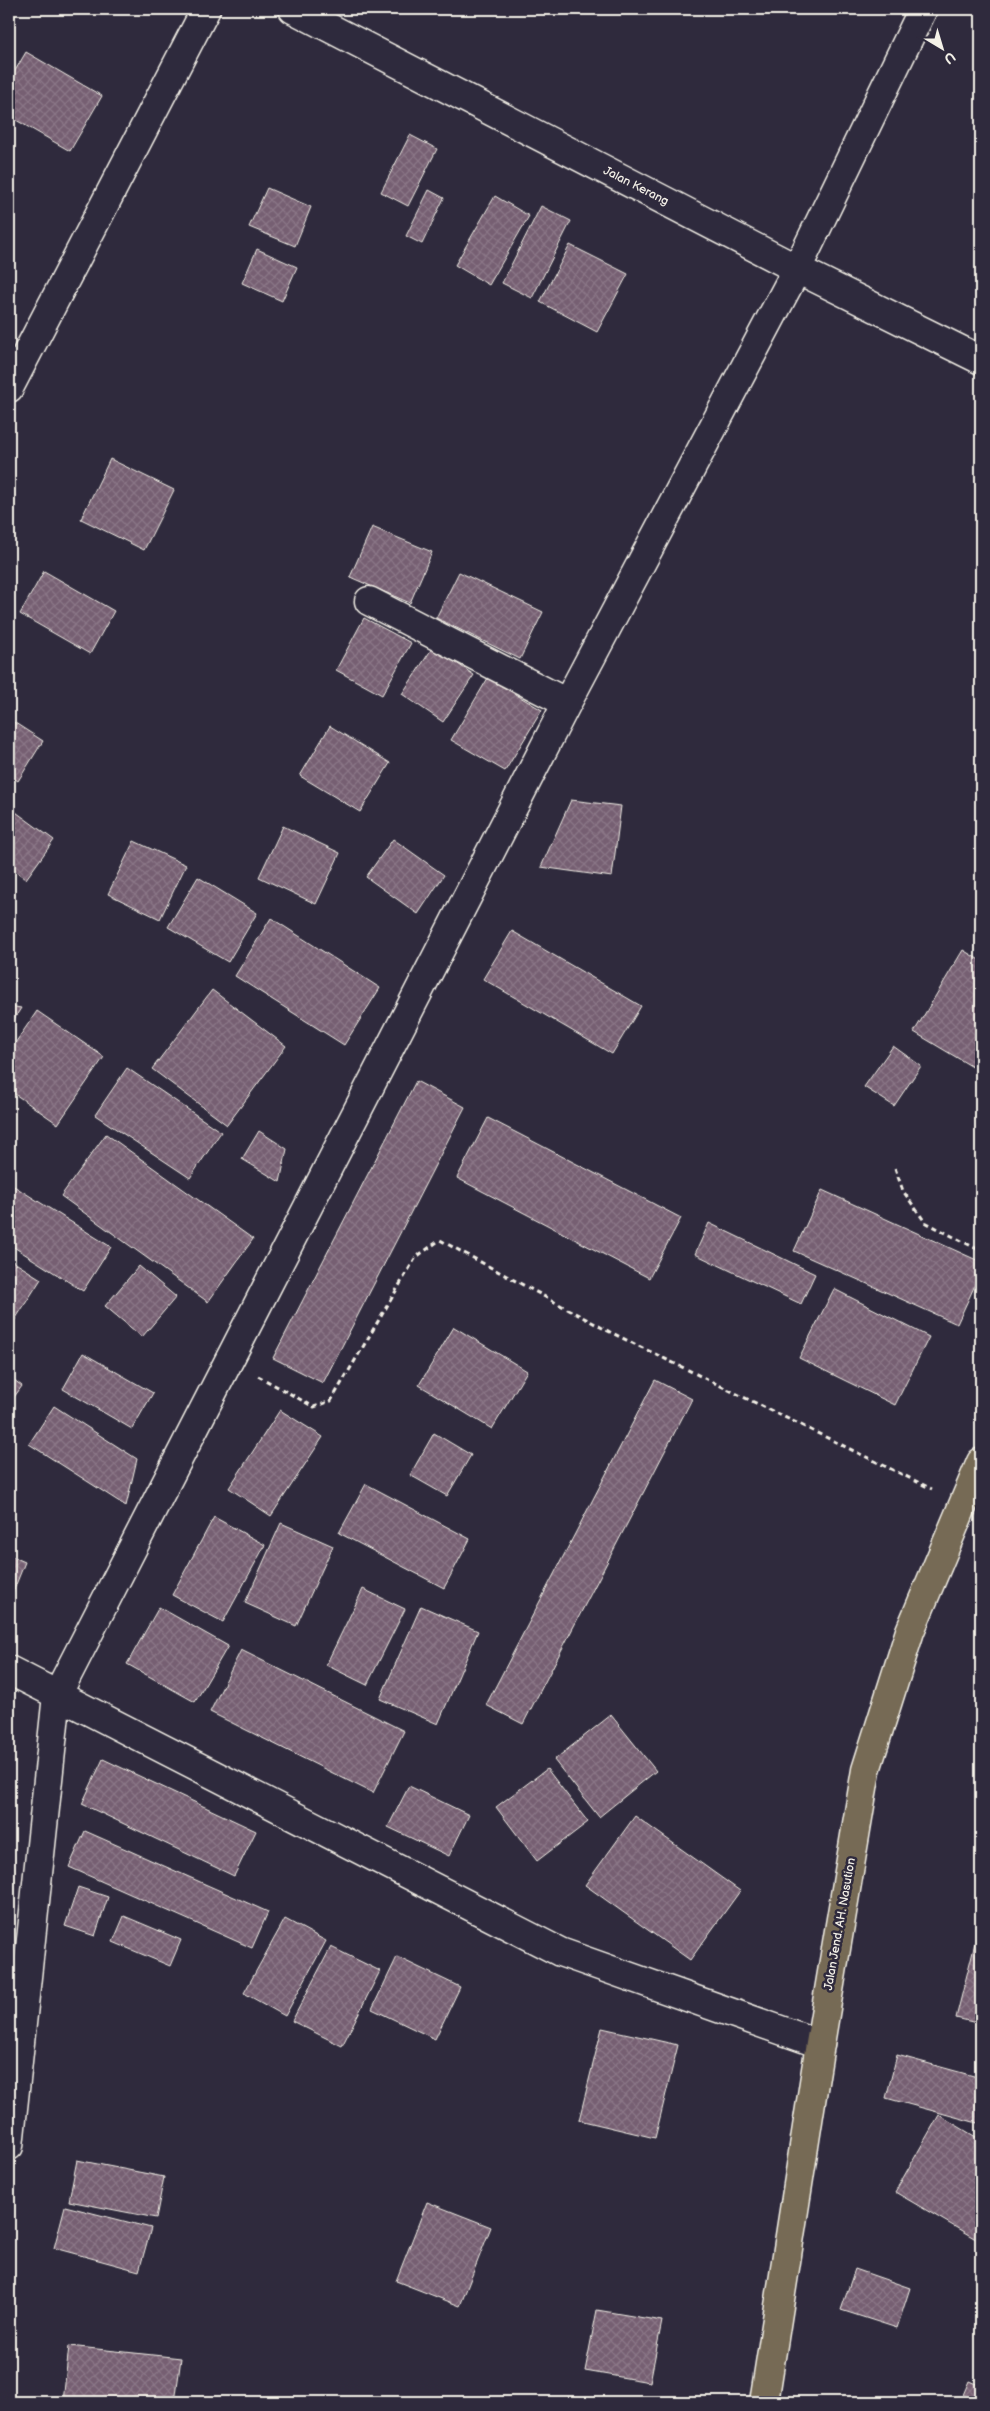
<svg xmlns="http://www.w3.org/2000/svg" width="990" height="2411" font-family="'Balsamiq Sans',sans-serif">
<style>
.building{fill:url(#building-cross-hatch);stroke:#f4f1e8}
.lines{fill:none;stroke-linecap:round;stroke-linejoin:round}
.street-casing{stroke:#f4f1e8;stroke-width:31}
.highway-casing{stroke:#f4f1e8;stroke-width:31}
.path{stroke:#f4f1e8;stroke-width:3;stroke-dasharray:5 4;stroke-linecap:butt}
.street{stroke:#2f2a3d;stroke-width:28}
.highway{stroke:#766a54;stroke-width:28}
.labels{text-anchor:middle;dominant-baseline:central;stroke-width:5;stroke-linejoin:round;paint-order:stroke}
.street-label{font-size:12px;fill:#f4f1e8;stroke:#2f2a3d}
</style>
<defs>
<pattern id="building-cross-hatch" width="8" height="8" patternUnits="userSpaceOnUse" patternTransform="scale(1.25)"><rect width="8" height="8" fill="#765f72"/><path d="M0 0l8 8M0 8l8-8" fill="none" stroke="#8a7686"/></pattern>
</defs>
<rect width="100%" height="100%" fill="#2f2a3d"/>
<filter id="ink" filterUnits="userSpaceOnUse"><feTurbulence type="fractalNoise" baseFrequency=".02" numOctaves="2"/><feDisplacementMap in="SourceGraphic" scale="10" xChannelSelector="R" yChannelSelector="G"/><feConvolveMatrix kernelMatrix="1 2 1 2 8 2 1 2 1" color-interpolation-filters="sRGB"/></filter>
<g filter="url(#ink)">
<path class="building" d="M26,52L102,96L70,151L9,116V81Z
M410,135L437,149L408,206L381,192Z
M267,188L311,207L295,246L249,227Z
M429,190L444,198L422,244L406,236Z
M495,196L529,216L489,285L455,265Z
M541,206L571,221L532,298L502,283Z
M570,245L628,274L597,332L540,302Z
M257,249L297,267L282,301L242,283Z
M110,459L174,490L144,550L81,519Z
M372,527L432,552L410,603L350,577Z
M44,571L114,611L90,654L20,614Z
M459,572L543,612L520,659L436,618Z
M364,618L411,643L382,695L336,670Z
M433,647L474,675L443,722L402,694Z
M488,678L542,710L505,771L451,740Z
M9,719L43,741L18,781L9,775Z
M330,726L390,763L360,812L300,776Z
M571,800L621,806L612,877L541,867Z
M9,807L54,840L26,879L9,866Z
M283,826L340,853L316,904L259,877Z
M393,839L444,875L418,914L366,877Z
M134,841L186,865L160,919L108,894Z
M198,877L257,913L228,962L168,927Z
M271,918L380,988L344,1045L235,976Z
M512,931L641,1006L612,1054L483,979Z
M963,950L981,961V1072L914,1032Z
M212,990L286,1046L227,1125L152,1069Z
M9,1006L21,1008L9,1027Z
M37,1011L104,1057L58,1124L9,1090V1052Z
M893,1046L921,1066L894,1106L864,1087Z
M127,1068L221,1132L190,1178L95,1115Z
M416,1081L465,1107L323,1383L273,1358Z
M488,1118L681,1218L649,1278L457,1178Z
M259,1131L287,1149L280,1182L242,1159Z
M106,1134L253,1239L208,1302L61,1196Z
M9,1183L111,1247L83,1291L9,1244Z
M822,1190L981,1262V1272L957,1324L794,1251Z
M709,1223L815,1274L801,1304L695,1254Z
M9,1259L41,1279L9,1329Z
M139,1266L176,1297L142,1337L105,1306Z
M834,1289L929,1337L895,1405L799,1358Z
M454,1327L527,1371L492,1429L419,1385Z
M83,1353L153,1393L132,1429L63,1389Z
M9,1376L22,1386L9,1404Z
M655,1380L692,1399L523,1724L486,1705Z
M54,1406L137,1459L126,1506L29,1444Z
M280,1410L323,1437L271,1516L229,1488Z
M434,1433L471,1455L447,1496L410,1475Z
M366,1484L470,1539L444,1588L339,1533Z
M214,1517L265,1545L223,1622L172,1595Z
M281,1523L333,1546L296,1626L245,1603Z
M9,1555L25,1562L9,1602Z
M363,1589L405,1609L367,1685L326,1665Z
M421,1606L478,1631L438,1724L380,1699Z
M159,1607L228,1646L195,1702L127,1664Z
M241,1650L404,1731L373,1793L210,1712Z
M611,1715L656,1771L599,1817L554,1760Z
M103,1759L256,1831L234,1876L82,1804Z
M547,1769L588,1822L537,1861L496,1807Z
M409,1786L469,1815L449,1856L388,1827Z
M635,1816L740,1891L690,1960L585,1885Z
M85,1831L268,1912L252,1948L69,1867Z
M78,1887L108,1897L95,1936L65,1926Z
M124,1916L181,1940L170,1966L113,1942Z
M285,1919L326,1941L285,2016L244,1993Z
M981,1919V2024L956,2018Z
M331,1947L380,1971L342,2046L292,2021Z
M397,1957L460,1987L435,2039L372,2009Z
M602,2028L678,2045L655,2138L579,2120Z
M897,2055L981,2078V2124L886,2098Z
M939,2115L981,2140V2242L895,2192Z
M77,2160L164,2177L156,2218L69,2201Z
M427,2202L491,2227L460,2306L396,2281Z
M65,2206L151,2228L139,2271L54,2248Z
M855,2269L910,2288L897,2328L841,2310Z
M597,2310L662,2321L650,2382L585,2371Z
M69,2346L181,2358L175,2402L116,2400V2402H63Z
M969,2381L981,2386V2402H960Z
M866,2397L879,2402H863Z"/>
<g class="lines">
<g class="street-casing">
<path id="street" d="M293,9L797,269L981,360
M9,388L206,9
M369,601L567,703
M9,1670L560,1952L820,2044
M9,2146L57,1695L567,703L797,269L923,9"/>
</g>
<g class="highway-casing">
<path id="highway" d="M764,2402L820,2044L866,1770L910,1631L981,1462"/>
</g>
<path class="path" d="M895,1168L903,1191L925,1222L981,1251
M258,1376L314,1407L331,1401L416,1257L440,1240L610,1332L932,1489"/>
<use href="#street" class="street"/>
<use href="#highway" class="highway"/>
</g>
</g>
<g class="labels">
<g class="street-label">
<text transform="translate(636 186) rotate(27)">Jalan Kerang</text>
<text transform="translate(840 1924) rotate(-80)">Jalan Jend. AH. Nasution</text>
</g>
</g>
<rect width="990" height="2411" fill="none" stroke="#2f2a3d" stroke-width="30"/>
<rect x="15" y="15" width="960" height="2381" fill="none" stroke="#f4f1e8" stroke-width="2" filter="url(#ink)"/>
<g transform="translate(942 48) rotate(142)" stroke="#2f2a3d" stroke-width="4" paint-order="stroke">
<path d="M0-4L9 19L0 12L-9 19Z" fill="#f4f1e8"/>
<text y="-8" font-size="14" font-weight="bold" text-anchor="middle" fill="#f4f1e8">U</text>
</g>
</svg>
